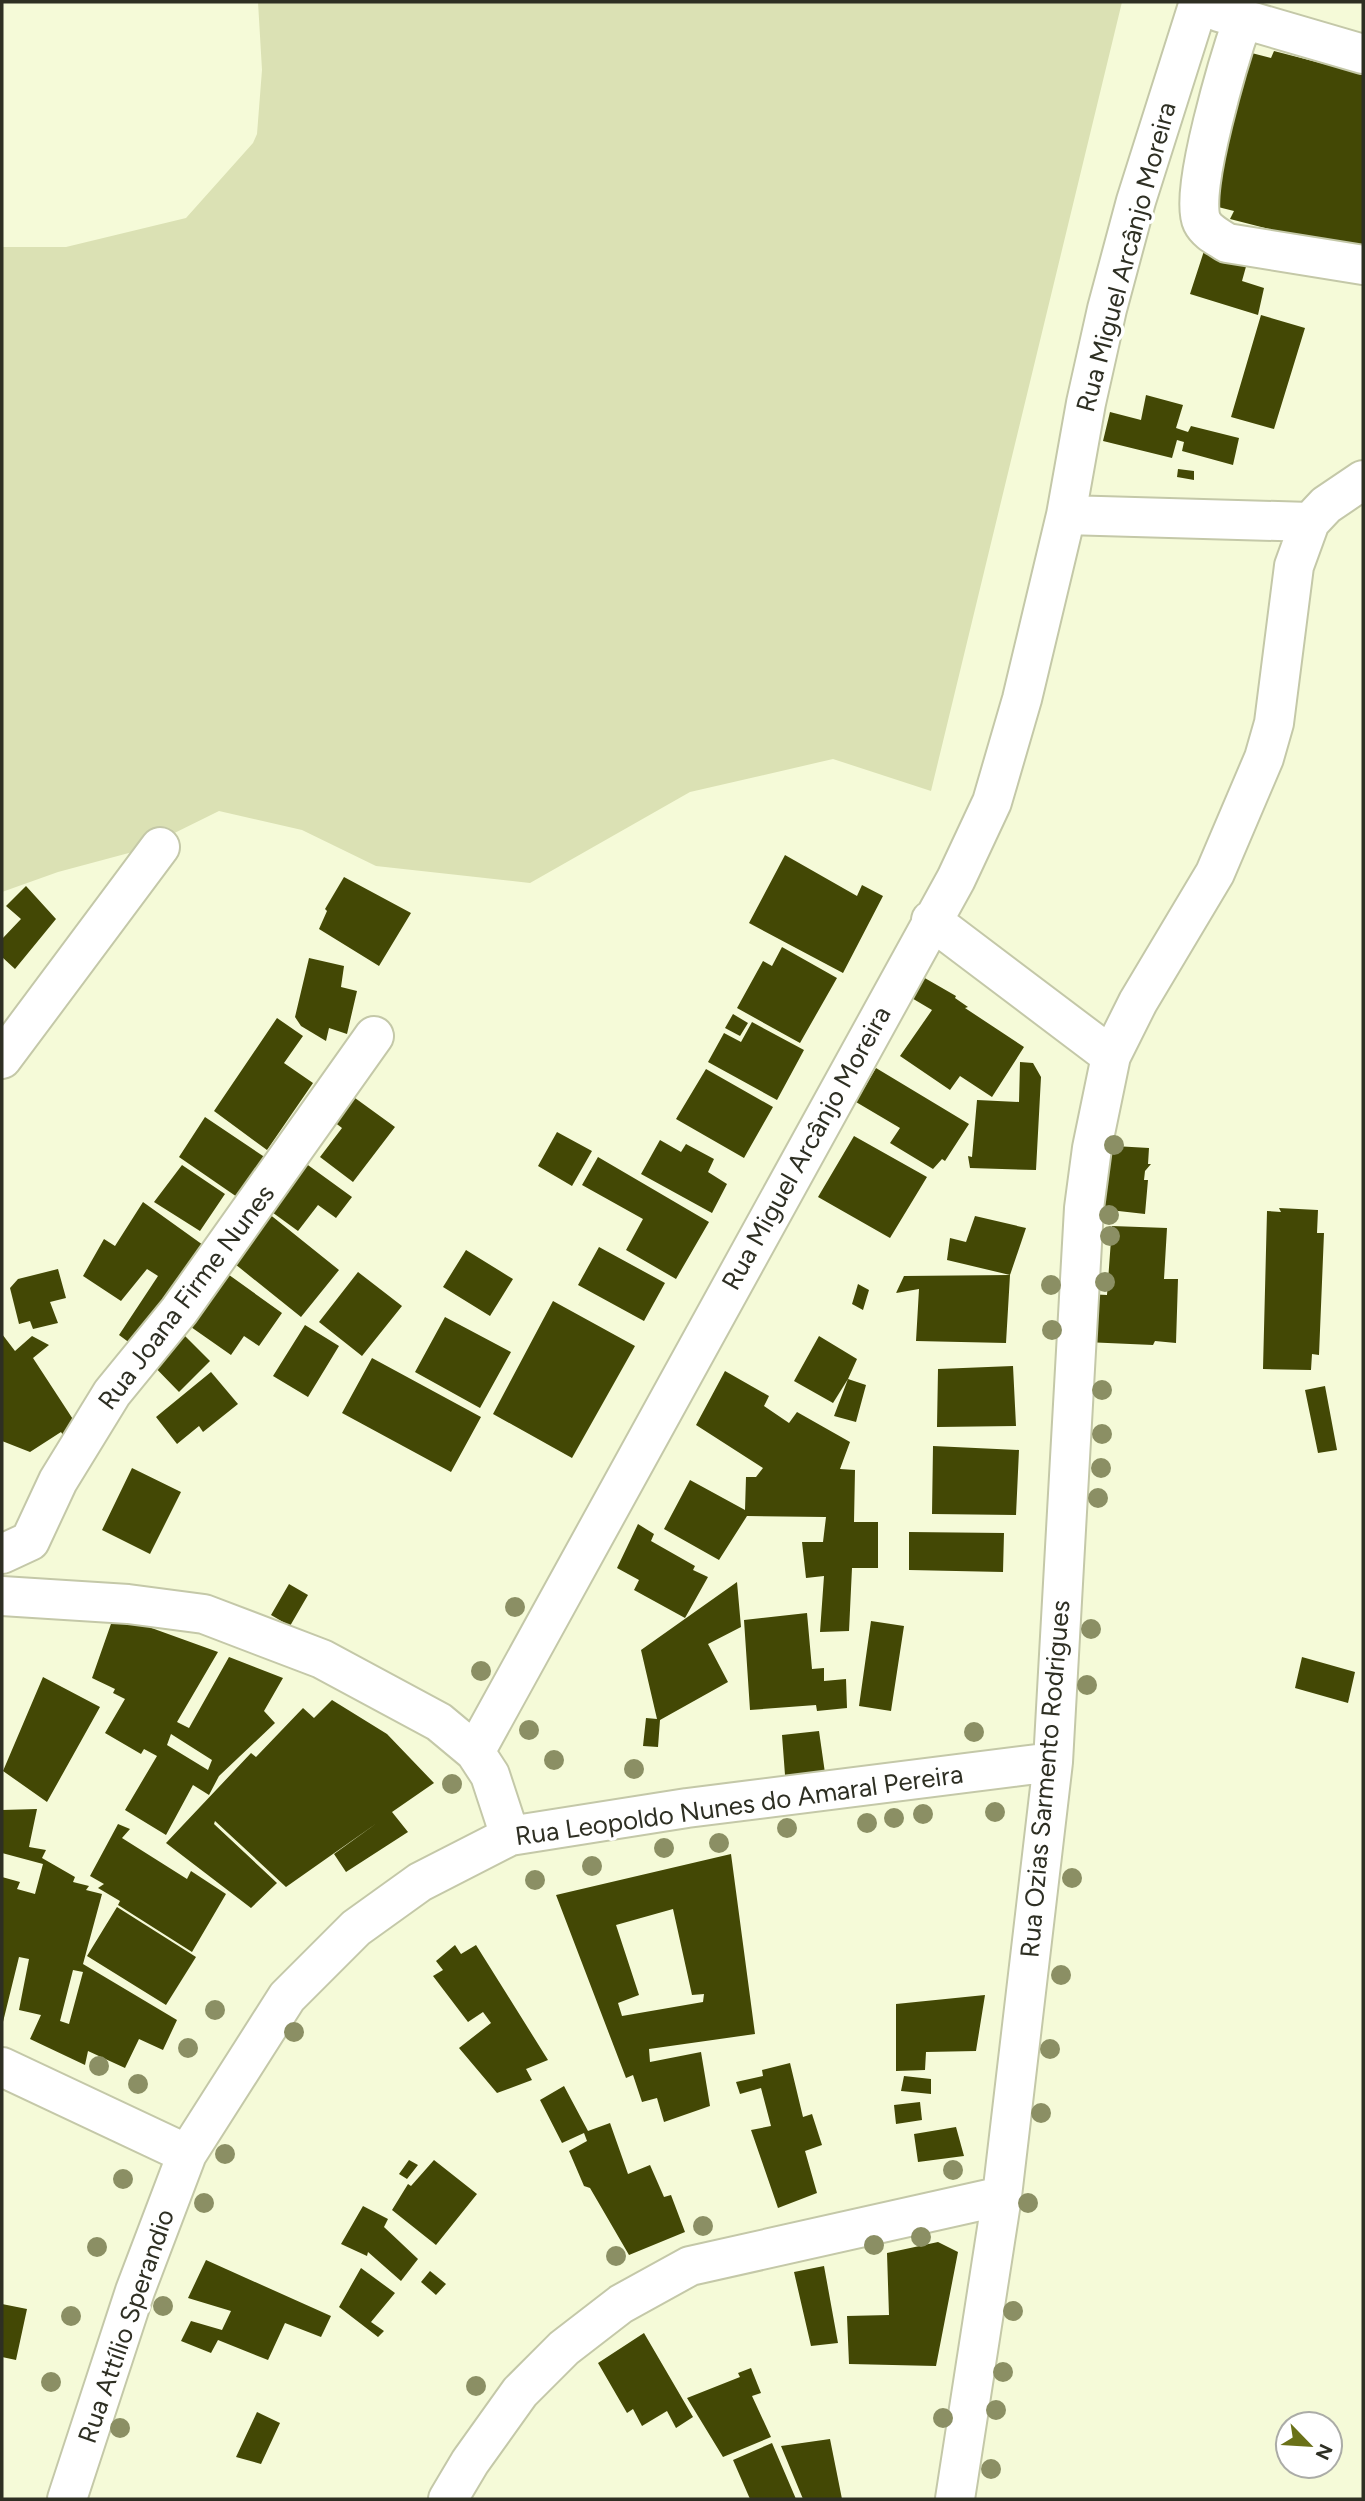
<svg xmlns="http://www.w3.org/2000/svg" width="1365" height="2501" font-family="Figtree,sans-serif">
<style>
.green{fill:#dbe1b4}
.building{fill:#434805;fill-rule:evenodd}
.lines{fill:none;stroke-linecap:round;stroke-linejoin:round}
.minor-casing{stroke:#c4c8a8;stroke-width:42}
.minor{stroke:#fff;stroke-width:38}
.tree{fill:#8b8f64}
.labels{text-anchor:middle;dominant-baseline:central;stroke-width:7;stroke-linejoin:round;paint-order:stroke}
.street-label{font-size:26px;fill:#2e2f23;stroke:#fff}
</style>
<rect width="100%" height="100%" fill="#f5fad8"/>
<path class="green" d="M258,2H1122L931,791L833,759L690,792L530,883L376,866L302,830L219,811L140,850L58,872L2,892V247H66L186,218L253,143L257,134L262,70Z"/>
<path class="building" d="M1240,50L1271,58L1274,51L1363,74V253L1230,219L1234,211L1202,203Z
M1204,251L1247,263L1242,281L1264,288L1258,315L1190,294Z
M1261,315L1305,328L1274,429L1231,417Z
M1146,395L1183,405L1176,428L1188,432L1191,426L1239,438L1233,465L1182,451L1184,442L1177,440L1172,458L1103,441L1110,412L1141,420Z
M1178,469L1194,471V480L1177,477Z
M785,855L857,896L862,885L883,896L843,973L749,923Z
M344,877L411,913L379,966L319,929L327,911L325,909Z
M26,886L56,919L15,969L2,957V939L21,919L6,906Z
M782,947L837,978L800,1043L737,1008L763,961L772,966Z
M309,958L344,966L341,987L357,991L347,1034L329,1028L326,1041L301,1026L295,1017Z
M923,977L956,996L955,998L968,1007L965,1008L1024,1047L992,1097L960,1076L950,1090L900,1056L932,1010L910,997Z
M733,1014L748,1023L740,1036L725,1028Z
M277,1018L303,1036L284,1063L313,1083L267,1150L214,1111Z
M752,1022L804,1050L777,1100L708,1062L724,1033L741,1042Z
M1020,1062L1033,1063L1041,1077L1036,1170L970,1168L968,1156L972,1157L977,1100L1019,1102Z
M876,1068L969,1124L945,1161L942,1159L933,1169L890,1143L900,1128L856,1102Z
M706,1069L773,1107L744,1158L676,1119Z
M344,1090L395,1127L353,1182L320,1157L342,1128L325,1115Z
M205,1117L266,1158L240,1199L179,1157Z
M557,1132L592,1151L572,1186L538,1166Z
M854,1136L927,1177L890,1238L818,1197Z
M660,1140L681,1152L686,1144L714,1159L708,1172L727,1184L712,1213L641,1174Z
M1097,1145L1149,1148L1148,1164H1151L1145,1171L1144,1180H1148L1145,1214L1092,1208Z
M598,1157L709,1222L676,1279L626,1250L643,1219L582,1185Z
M301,1160L352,1197L336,1218L318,1205L298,1231L265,1207Z
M182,1165L225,1194L200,1231L154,1202Z
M143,1202L210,1250L142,1352L119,1335L158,1276L147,1269L121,1301L83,1276L104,1239L115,1246Z
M1279,1208L1318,1210L1317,1233H1324L1319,1355L1312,1354L1311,1370L1263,1369L1267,1211L1281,1212Z
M263,1209L339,1270L301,1317L225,1256Z
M975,1216L1026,1228L1010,1275L947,1260L950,1238L966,1242Z
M1112,1226L1167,1228L1164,1279H1178L1176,1343L1155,1341L1153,1345L1085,1342L1086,1294L1107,1295Z
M599,1247L665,1283L644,1321L578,1285Z
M466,1250L513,1279L490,1316L443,1287Z
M218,1267L282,1313L259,1346L244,1336L231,1355L181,1320Z
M58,1269L66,1298L50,1302L58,1323L33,1329L30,1321L19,1324L10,1288L18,1279Z
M358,1272L402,1306L362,1356L319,1322Z
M1010,1275L1006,1343L916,1341L919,1289L896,1293L904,1276Z
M858,1284L869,1290L863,1310L852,1304Z
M553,1301L635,1346L572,1458L493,1414Z
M445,1317L511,1352L480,1408L415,1372Z
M305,1325L339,1346L308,1397L273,1376Z
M175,1326L210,1361L179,1392L145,1357Z
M2,1334L15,1351L32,1336L49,1345L33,1358L80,1430L65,1438L61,1432L30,1452L2,1441Z
M819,1336L857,1359L848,1379L866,1385L856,1422L834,1416L848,1379L833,1403L794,1381Z
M372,1358L481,1417L451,1472L342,1413Z
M1013,1366L1016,1426L937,1427L938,1369Z
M725,1371L769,1396L764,1406L789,1423L797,1412L850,1442L840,1469L855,1470L854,1522H878V1568H852L849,1631L820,1632L824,1576L806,1578L802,1542H823L826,1517L747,1516L719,1560L664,1529L690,1480L745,1510L746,1477H756L763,1468L696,1425Z
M211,1372L238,1404L203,1432L199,1426L177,1444L156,1417Z
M1325,1386L1337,1450L1318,1453L1305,1390Z
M933,1446L1019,1450L1016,1515L932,1514Z
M132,1468L181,1492L150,1554L102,1530Z
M638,1524L654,1534L651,1541L695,1566L693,1570L708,1577L685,1618L634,1590L639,1580L617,1568Z
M909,1532L1004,1533L1003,1572L909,1570Z
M737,1582L741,1627L708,1644L728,1682L660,1720L658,1747L643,1746L646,1718L657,1719L641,1650Z
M289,1584L308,1595L290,1626L271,1615Z
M807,1613L812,1669L824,1668V1681L846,1679L847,1708L817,1711L816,1705L750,1710L744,1620Z
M112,1621L146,1626L218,1652L177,1722L189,1728L229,1657L283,1678L264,1711L275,1723L219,1776L209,1795L193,1785L166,1835L125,1810L157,1756L144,1749L141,1754L105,1733L125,1699L113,1693L115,1689L92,1678ZM171,1734L212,1760L208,1770L167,1745Z
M871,1621L904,1626L891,1711L859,1706Z
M1302,1657L1355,1672L1348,1703L1295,1688Z
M43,1677L100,1707L47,1802L3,1771Z
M332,1700L387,1734L434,1783L392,1812L408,1832L346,1872L334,1854L377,1823L286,1887L215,1821L214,1824L277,1883L251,1908L166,1843L251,1753L256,1757L303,1708L314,1718Z
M819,1731L825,1773L785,1775L782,1735Z
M37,1809L29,1847L46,1850L42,1858L75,1877L73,1882L89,1886L86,1890L102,1894L83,1964L177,2020L163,2050L139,2039L125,2068L88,2051L85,2065L30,2039L41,2015L19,2010L29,1959L19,1957L2,2026V1877L20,1882L17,1889L35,1894L43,1864L2,1853V1810ZM73,1970L83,1972L69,2024L60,2021Z
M118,1824L130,1829L122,1838L187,1879L191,1871L226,1894L192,1952L118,1905L120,1901L98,1888L104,1884L90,1876Z
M731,1854L755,2034L649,2049L650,2062L701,2052L710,2106L664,2122L657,2098L642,2102L633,2075L626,2078L556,1895ZM673,1909L692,1995L704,1994L703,2002L622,2016L618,2003L639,1995L616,1925Z
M117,1907L196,1957L166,2005L87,1956Z
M455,1945L461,1954L476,1945L548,2060L526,2069L532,2080L497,2093L459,2048L491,2023L483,2012L468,2022L433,1976L443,1970L436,1961Z
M985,1995L976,2051L926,2052L925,2070L896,2071V2004Z
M790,2063L803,2117L812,2114L822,2145L805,2151L817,2193L778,2208L751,2130L771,2126L761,2088L740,2094L736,2082L763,2076L762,2070Z
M904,2076L931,2079V2094L901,2091Z
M564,2086L588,2131L610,2123L628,2174L650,2165L664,2197L671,2195L685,2232L629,2255L590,2188L584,2186L569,2151L587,2141L584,2133L562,2143L540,2100Z
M920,2102L922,2120L896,2124L894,2105Z
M956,2127L964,2156L918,2162L914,2134Z
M409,2160L418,2165L407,2179L399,2174Z
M434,2160L477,2194L436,2245L392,2210L408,2184L411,2186Z
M363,2206L388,2219L384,2227L418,2259L401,2281L368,2252L367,2256L341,2244Z
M938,2242L958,2252L936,2366L849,2364L847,2316L889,2315L887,2253Z
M206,2260L331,2316L321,2337L285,2323L268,2360L218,2340L211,2353L181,2341L191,2321L222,2330L231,2311L188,2298Z
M824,2266L838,2343L811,2346L794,2272Z
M361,2268L395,2293L371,2322L384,2331L378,2337L339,2307Z
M430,2271L446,2284L436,2295L421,2282Z
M2,2304L27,2309L16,2360L2,2357Z
M644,2333L693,2417L676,2428L667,2411L642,2426L633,2409L627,2413L598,2363Z
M751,2368L761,2393L752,2396L771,2437L723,2457L687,2398L740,2377L738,2373Z
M257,2412L280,2423L261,2464L236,2457Z
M830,2439L842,2499H803L781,2446Z
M772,2443L796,2499H750L733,2460Z"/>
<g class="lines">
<g class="minor-casing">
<path id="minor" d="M1219,12L1363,54
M1243,19C1231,53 1188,193 1202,222C1207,232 1218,237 1227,243L1363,265
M1066,515L1310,522
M931,920L1111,1056
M2,1059L160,847
M2,1554L30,1541L58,1481L112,1393L179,1311L374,1036
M2,1596L128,1604L204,1614L322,1659L439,1722L475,1752L490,1775L510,1836
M475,1752L956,879L992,802L1022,699L1066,515L1086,403L1107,309L1136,201L1199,2
M2,2067L187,2154
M67,2499L135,2291L187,2154L287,1997L356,1928L420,1882L510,1836L687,1808L1053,1762
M448,2499L470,2462L520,2392L564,2348L621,2304L690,2266L1002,2196
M955,2499L1002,2196L1053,1762L1084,1208L1092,1148L1111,1056L1138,1002L1215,873L1264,758L1274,723L1294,566L1310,522L1326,505L1363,480"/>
</g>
<use href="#minor" class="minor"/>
</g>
<g class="tree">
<circle cx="1114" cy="1145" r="10"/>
<circle cx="1109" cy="1215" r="10"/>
<circle cx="1110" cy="1236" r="10"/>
<circle cx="1105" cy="1282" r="10"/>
<circle cx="1051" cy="1285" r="10"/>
<circle cx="1052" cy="1330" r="10"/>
<circle cx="1102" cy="1390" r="10"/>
<circle cx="1102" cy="1434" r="10"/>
<circle cx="1101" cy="1468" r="10"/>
<circle cx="1098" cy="1498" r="10"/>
<circle cx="515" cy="1607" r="10"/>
<circle cx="1091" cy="1629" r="10"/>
<circle cx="481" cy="1671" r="10"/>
<circle cx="1087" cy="1685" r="10"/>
<circle cx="529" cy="1730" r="10"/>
<circle cx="974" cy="1732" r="10"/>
<circle cx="554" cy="1760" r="10"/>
<circle cx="634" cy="1769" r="10"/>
<circle cx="452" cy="1784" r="10"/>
<circle cx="995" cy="1812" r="10"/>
<circle cx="923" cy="1814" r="10"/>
<circle cx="894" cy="1818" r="10"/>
<circle cx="867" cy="1823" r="10"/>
<circle cx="787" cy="1828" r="10"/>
<circle cx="719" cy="1843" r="10"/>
<circle cx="664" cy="1848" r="10"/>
<circle cx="592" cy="1866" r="10"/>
<circle cx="1072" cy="1878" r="10"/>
<circle cx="535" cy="1880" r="10"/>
<circle cx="1061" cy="1975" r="10"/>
<circle cx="215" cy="2010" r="10"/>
<circle cx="294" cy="2032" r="10"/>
<circle cx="188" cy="2048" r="10"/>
<circle cx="1050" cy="2049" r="10"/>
<circle cx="99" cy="2066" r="10"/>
<circle cx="138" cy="2084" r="10"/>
<circle cx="1041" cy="2113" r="10"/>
<circle cx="225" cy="2154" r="10"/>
<circle cx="953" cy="2170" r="10"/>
<circle cx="123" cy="2179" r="10"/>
<circle cx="204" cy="2203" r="10"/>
<circle cx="1028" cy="2203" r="10"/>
<circle cx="703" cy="2226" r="10"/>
<circle cx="921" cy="2237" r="10"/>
<circle cx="874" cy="2245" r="10"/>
<circle cx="97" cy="2247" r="10"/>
<circle cx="616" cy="2256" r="10"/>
<circle cx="163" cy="2306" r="10"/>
<circle cx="1013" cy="2311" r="10"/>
<circle cx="71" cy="2316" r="10"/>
<circle cx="1003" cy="2372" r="10"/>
<circle cx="51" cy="2382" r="10"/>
<circle cx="476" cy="2386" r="10"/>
<circle cx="996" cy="2410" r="10"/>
<circle cx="943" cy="2418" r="10"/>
<circle cx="120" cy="2428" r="10"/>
<circle cx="991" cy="2469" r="10"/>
</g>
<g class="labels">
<g class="street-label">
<text transform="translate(1126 257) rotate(-75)">Rua Miguel Arcânjo Moreira</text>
<text transform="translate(806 1148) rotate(-61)">Rua Miguel Arcânjo Moreira</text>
<text transform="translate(186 1297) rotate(-53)">Rua Joana Firme Nunes</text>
<text transform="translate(1045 1779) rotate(-85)">Rua Ozias Sarmento Rodrigues</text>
<text transform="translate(739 1805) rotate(-8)">Rua Leopoldo Nunes do Amaral Pereira</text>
<text transform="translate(126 2326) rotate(-71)">Rua Attílio Sperandio</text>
</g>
</g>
<rect width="1365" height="2501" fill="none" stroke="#2e2f23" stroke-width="7"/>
<g transform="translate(1309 2445) rotate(115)"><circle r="33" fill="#ffffff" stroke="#abaca7" stroke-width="2"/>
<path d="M0-5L12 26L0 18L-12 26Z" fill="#6a7118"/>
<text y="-10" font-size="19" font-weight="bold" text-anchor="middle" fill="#2e2f23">N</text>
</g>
</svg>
